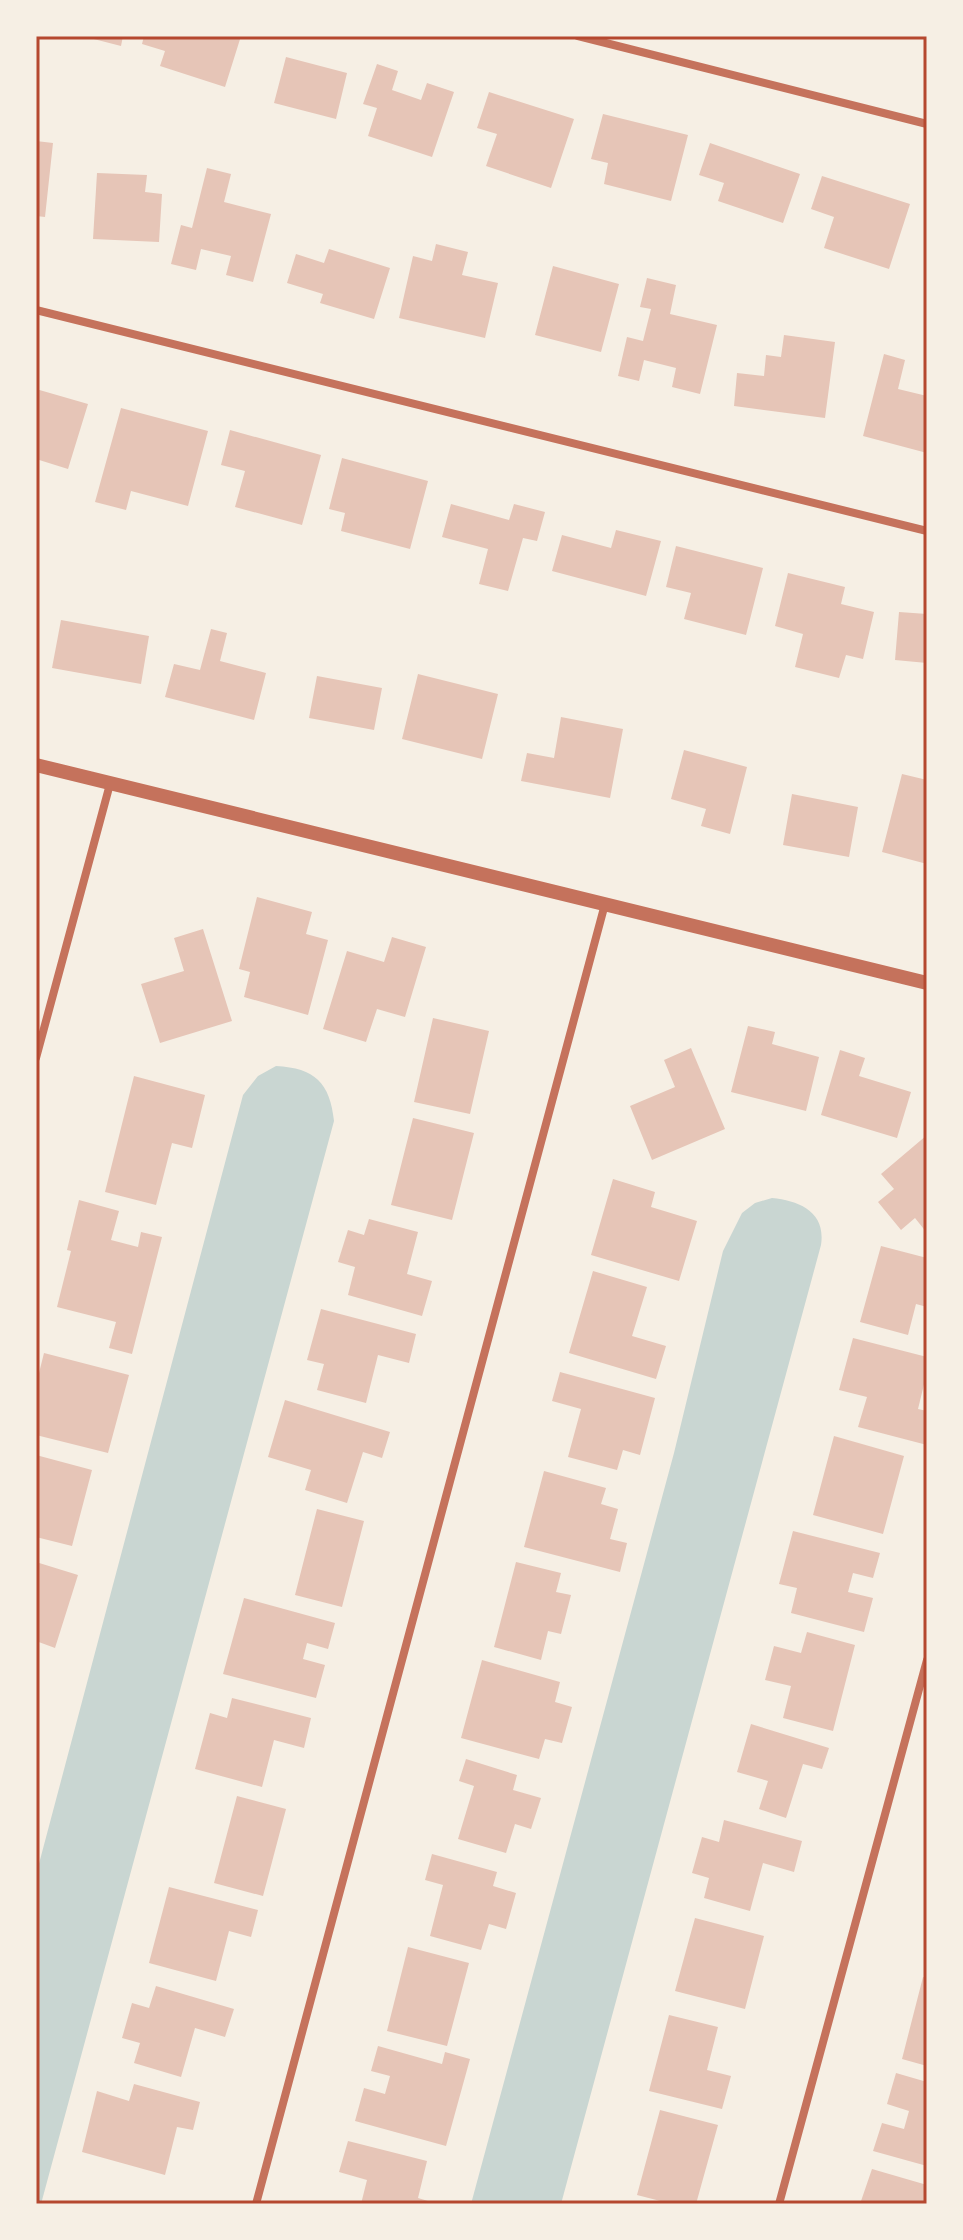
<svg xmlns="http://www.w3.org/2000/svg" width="963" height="2240" font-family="'Roboto Condensed',sans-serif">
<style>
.water{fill:#c9d6d2}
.building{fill:#e6c5b7}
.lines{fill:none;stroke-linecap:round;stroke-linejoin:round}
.minor{stroke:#c5725c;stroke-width:8}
.tertiary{stroke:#c5725c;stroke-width:14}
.neatline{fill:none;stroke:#b5482f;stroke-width:3}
</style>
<rect width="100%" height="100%" fill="#f6efe4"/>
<path class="water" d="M276,1066C315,1068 330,1083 334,1121L41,2204H36V1875L243,1095L258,1076Z
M772,1198C800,1201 826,1212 821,1245L561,2204H471L674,1453L723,1251L742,1213L755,1203Z"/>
<path class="building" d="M82,36H123L121,46Z
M144,36H241L225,87L160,66L165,51L142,44Z
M286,57L347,73L336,119L274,103Z
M377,64L398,71L392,90L421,100L427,83L454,92L432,157L368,136L377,108L363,104Z
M489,92L574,119L551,188L486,166L497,134L477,128Z
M603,114L688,135L671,201L604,184L608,163L591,159Z
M36,141L53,143L45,217L36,216Z
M710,143L800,174L783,223L718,201L724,183L699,175Z
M207,168L231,174L224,202L271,214L253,282L226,275L231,256L201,249L196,270L171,264L181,225L192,228Z
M97,173L147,175L145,192L162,194L159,242L93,239Z
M822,176L910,204L889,269L824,248L834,217L811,209Z
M436,244L468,252L462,275L498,283L485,338L399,318L413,256L432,261Z
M329,249L390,268L374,319L320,303L323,294L287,283L296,254L324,263Z
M553,266L619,284L601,352L535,335Z
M647,278L676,285L670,314L717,325L700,394L672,387L676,368L644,360L639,381L618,376L627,337L643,341L651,309L640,307Z
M784,335L835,342L825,418L734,406L737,373L764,376L766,355L781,357Z
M884,354L905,360L898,389L927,396V453L863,436Z
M36,389L88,404L68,469L36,459Z
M121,408L208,431L188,506L131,491L126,510L95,502Z
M230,430L321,455L302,525L235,507L245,471L221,465Z
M342,458L428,481L410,549L341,531L345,513L329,509Z
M451,504L509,520L514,504L545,512L537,541L523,538L508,591L479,584L488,549L442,537Z
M616,530L661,541L646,596L552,571L562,535L611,548Z
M676,546L763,568L746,635L684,619L691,593L666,587Z
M788,573L845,587L841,604L874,612L863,659L846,655L839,678L795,667L803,634L775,626Z
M899,612L927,614V663L895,660Z
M61,620L149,636L141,684L52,668Z
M211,629L227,633L220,661L266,673L254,720L165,697L174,664L200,670Z
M418,674L498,694L482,759L402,739Z
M317,676L382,688L374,730L309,718Z
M561,717L623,729L610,798L521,781L527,753L554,758Z
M684,750L747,767L730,834L701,826L706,809L671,799Z
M902,774L927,780L924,798L927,799V864L882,852Z
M792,794L858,807L849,857L783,845Z
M257,897L312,912L306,934L328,940L308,1015L244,997L250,972L239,969Z
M203,929L232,1021L160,1043L141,984L184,971L174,938Z
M392,937L426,947L405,1017L377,1009L366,1042L323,1029L347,951L384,962Z
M433,1018L489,1031L470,1114L414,1102Z
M748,1026L775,1032L772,1044L819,1057L806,1111L731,1092Z
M691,1048L725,1129L652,1160L630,1106L675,1087L664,1060Z
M840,1050L865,1058L859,1076L911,1092L897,1138L821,1115Z
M134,1076L205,1095L192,1148L172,1143L156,1205L105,1192Z
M413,1118L474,1133L452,1220L391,1205Z
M927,1135V1233L915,1218L901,1230L878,1202L894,1189L881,1174Z
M613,1179L655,1192L651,1207L697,1221L679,1281L591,1255Z
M79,1200L119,1211L111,1240L138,1247L141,1232L162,1237L132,1354L109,1348L116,1322L57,1307L71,1251L67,1250Z
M369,1219L418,1232L407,1274L432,1281L422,1316L348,1295L355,1267L338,1262L348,1230L364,1235Z
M881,1246L927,1258V1307L916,1304L908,1335L860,1322Z
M593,1271L647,1287L632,1336L666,1346L656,1379L569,1353Z
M321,1309L416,1334L409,1363L378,1355L366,1403L317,1390L324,1364L307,1360Z
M853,1338L927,1357V1372L918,1409L927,1411V1445L858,1427L867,1397L839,1390Z
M44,1353L129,1375L108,1453L36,1435V1385Z
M560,1372L655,1398L640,1455L623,1450L617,1470L568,1457L581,1409L552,1401Z
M285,1400L390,1432L382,1458L363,1452L347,1503L305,1490L311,1470L268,1457Z
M834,1436L904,1456L883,1534L813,1515Z
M36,1455L92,1470L72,1546L36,1537Z
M544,1471L606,1488L601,1504L618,1509L610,1539L627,1543L620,1572L524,1547Z
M317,1509L364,1521L342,1607L295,1595Z
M793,1531L880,1553L873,1578L853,1573L848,1592L873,1598L864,1632L791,1613L797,1588L779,1584Z
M36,1562L78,1575L55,1648L36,1641Z
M516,1562L561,1573L556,1592L571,1595L561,1634L548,1631L541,1660L494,1647Z
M244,1598L335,1623L328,1649L307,1643L303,1659L325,1665L316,1698L223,1674Z
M807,1632L855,1645L833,1731L783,1718L791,1686L765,1680L774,1646L801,1653Z
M482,1660L560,1682L555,1702L572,1707L562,1743L545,1739L539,1759L461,1738Z
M232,1698L311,1718L304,1748L274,1740L262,1787L195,1769L210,1713L227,1718Z
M751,1724L829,1748L822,1769L803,1764L786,1818L759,1809L768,1781L737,1772Z
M466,1759L517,1775L513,1790L541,1798L531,1829L515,1824L506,1853L458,1839L474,1786L459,1781Z
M237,1796L286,1809L263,1896L214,1883Z
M724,1820L802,1841L794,1872L763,1863L750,1911L704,1898L709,1878L692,1873L702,1837L719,1842Z
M432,1854L497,1872L493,1886L516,1893L506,1929L489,1924L481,1950L430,1936L443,1885L425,1880Z
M169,1887L258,1910L251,1937L229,1931L216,1981L149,1963Z
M695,1918L764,1936L745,2009L675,1991Z
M408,1947L469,1963L447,2046L387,2031Z
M923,1977L927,1978V2066L902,2059Z
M156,1986L234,2009L225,2037L195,2028L181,2077L134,2063L140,2043L122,2038L132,2003L149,2008Z
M669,2015L718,2027L707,2070L731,2076L722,2109L649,2091Z
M378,2046L442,2064L445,2052L470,2059L446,2146L355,2121L364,2088L385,2094L390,2076L371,2071Z
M896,2073L927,2082V2166L873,2151L882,2123L904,2129L909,2111L887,2104Z
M134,2084L200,2102L193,2130L177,2127L165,2175L82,2152L97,2091L129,2101Z
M660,2110L718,2125L696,2204H672L637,2195Z
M348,2141L427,2161L418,2198L438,2204H361L367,2180L339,2172Z
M872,2169L927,2185V2204H860Z"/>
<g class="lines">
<path class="minor" d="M578,36L927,124
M36,310L927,531
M36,1058L110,784
M256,2204L605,904
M779,2204L927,1660"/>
<path class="tertiary" d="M36,765L927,983"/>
</g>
<rect width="963" height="2240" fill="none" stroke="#f6efe4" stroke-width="76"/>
<rect x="38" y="38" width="887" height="2164" class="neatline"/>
</svg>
